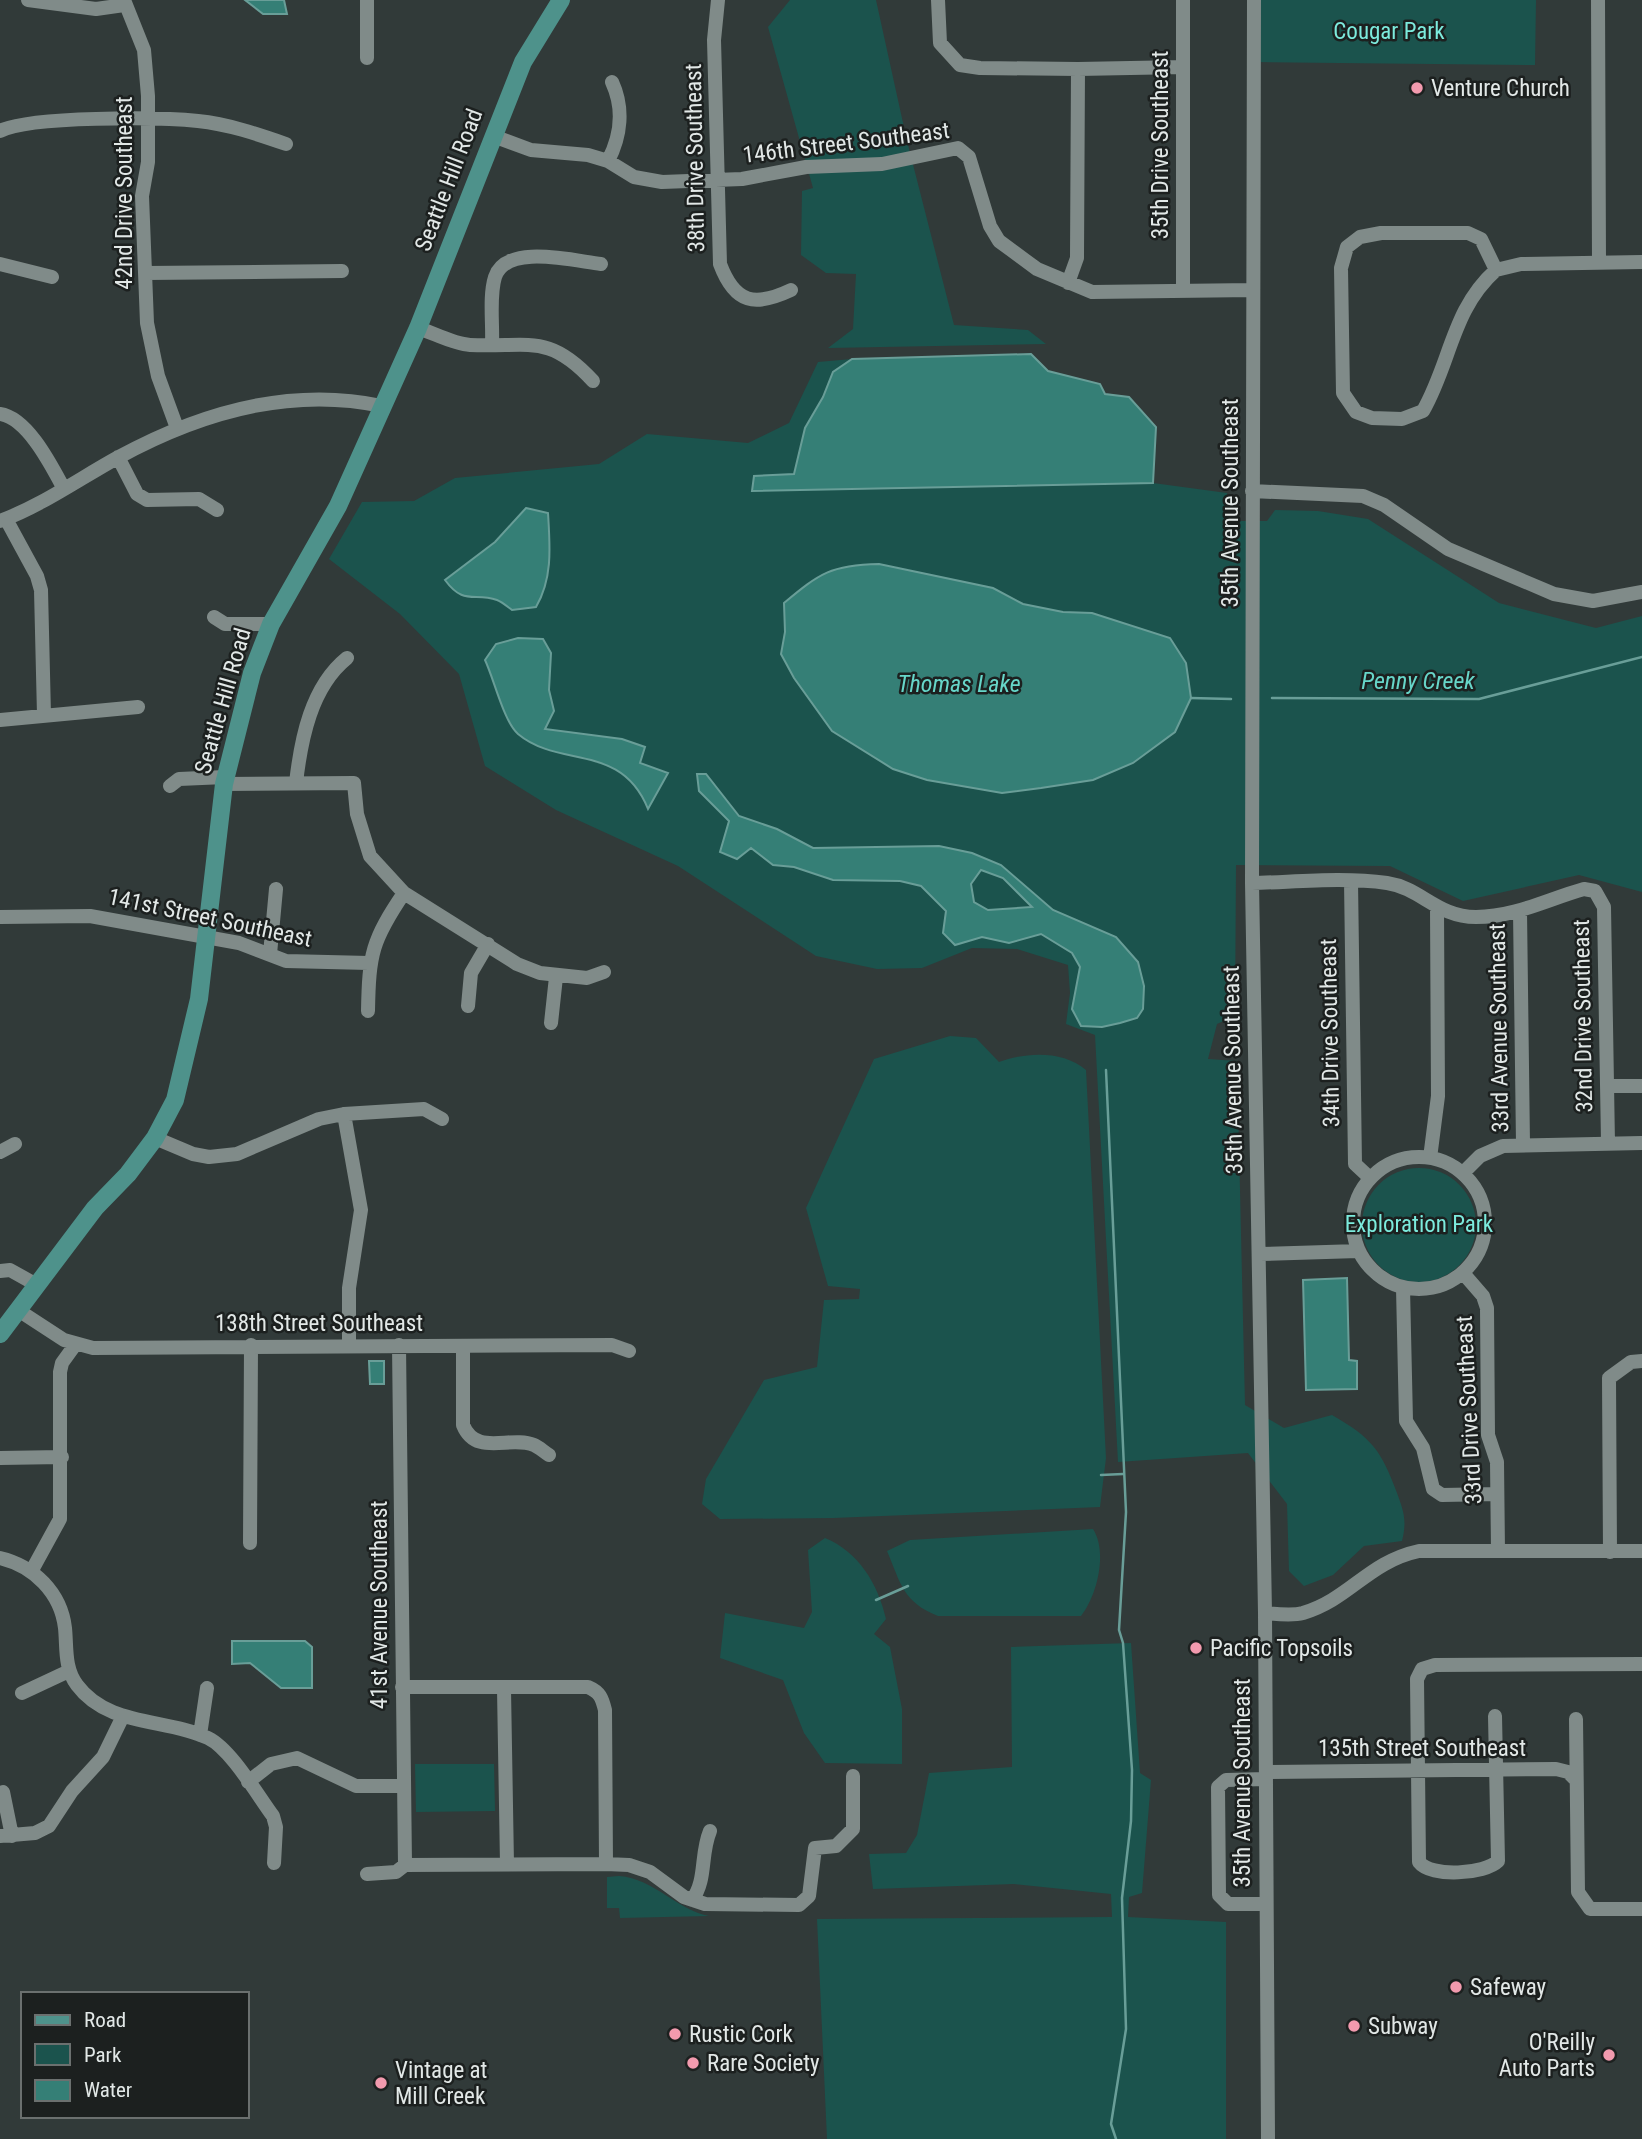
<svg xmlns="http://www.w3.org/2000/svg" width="1642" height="2139" font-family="'Roboto Condensed',sans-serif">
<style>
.green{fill:#1b534d;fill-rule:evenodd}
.water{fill:#357f76;stroke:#699e98;stroke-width:2;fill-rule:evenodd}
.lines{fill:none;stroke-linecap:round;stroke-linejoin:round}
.stream{stroke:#699e98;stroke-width:2.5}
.minor{stroke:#808b89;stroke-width:14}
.major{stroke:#4e928b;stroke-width:18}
.poi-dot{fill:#f29aae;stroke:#1c201f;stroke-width:2.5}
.labels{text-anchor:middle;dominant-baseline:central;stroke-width:5;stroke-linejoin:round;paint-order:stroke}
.park-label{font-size:23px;fill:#7cebdd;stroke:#1c201f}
.poi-label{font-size:23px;fill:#e2e8e7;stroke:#1c201f;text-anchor:start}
.street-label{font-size:23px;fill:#e2e8e7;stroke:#1c201f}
.water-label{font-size:24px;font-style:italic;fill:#67d6c9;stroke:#1c201f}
</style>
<rect width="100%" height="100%" fill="#313a39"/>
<path class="green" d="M790,0H876L907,141L954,325L1028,330L1046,344L828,348L853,329L856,274L826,273L801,255L802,191L813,188L768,27Z
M1254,0H1536L1535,65L1254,62Z
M852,359L833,372L823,397L805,428L794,475L754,476L1153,483L1227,493L1233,521H1267L1275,510L1318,511L1368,519L1499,603L1596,628L1642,616V892L1579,875L1463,901L1390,866L1236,865L1235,1016L1217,1024L1208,1059L1237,1061L1245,1405L1284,1428L1332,1415C1372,1438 1381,1450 1397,1493C1404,1512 1407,1521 1402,1541L1364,1546L1333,1575L1304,1586L1289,1571L1287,1504L1248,1453L1118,1462L1095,1035L1066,1024L1070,993L1068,965L1017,949L972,948L922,968L877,969L816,956L678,866L556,810L485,766L459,674L400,614L329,559L362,502L414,501L455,478L599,464L647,434L748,443L789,423L818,362ZM879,564L993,588L1023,604L1063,612L1092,613L1002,793L927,780L893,769L832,731L781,654L785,632L784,603Z
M950,1036L976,1038L999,1062C1026,1052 1063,1050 1086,1070L1106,1458L1100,1507L833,1518L720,1519L702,1504L706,1479L764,1380L817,1367L824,1300L859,1299L860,1289L828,1286L806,1208L874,1059Z
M1362 1225a57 57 0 1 1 114 0a57 57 0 1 1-114 0Z
M1093,1529C1108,1552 1097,1596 1081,1616H938C903,1602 901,1584 887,1551L910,1540Z
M825,1538C859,1552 878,1584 886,1619L874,1634L890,1647L902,1709V1764L825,1763L804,1733L783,1680L720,1658L725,1613L804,1628L812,1612L808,1550Z
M1131,1643L1140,1773L1151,1780L1142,1893L1129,1897L1128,1917L1226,1922V2139H827L817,1919L1112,1917L1111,1894L1014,1884L873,1889L869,1854L906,1853L917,1835L929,1773L1012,1767L1011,1647Z
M415,1764H494L495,1811L416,1812Z
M619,1876C655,1879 675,1909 709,1916L620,1918L619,1908H607V1877Z"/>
<path class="water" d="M245,0H284L287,14H263Z
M1031,354L1048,371L1100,384L1105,394L1129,397L1156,427L1153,483L752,491L754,476L794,474L805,428L823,397L833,372L852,359Z
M526,508L548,513C550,546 553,578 536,607L512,610C508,607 502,602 497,600C474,592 464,606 445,580L495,542Z
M879,564L993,588L1023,604L1063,612L1092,613L1170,638L1186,663L1191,698L1175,732L1133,763L1093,780L1041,788L1002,793L927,780L893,769L832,731L794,678L781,654L785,632L784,603C820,573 831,565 879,564Z
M518,638L543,639L551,653L549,690L554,711L545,729L622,739L645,747L640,763L668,773L648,809C621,742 560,769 518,734C504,722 494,679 485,660L496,644Z
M697,774H706L739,816L777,829L813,848L939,846L972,853L1001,865L1053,910L1116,937L1138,962L1144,986L1143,1009L1137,1018L1120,1023L1102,1027L1081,1026L1072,1009L1080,967L1072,953L1041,934L1009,943L982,937L955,945L943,933L946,911L921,886L900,881L833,880L794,867L773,865L751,848L737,859L720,852L729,821L699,791ZM981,870L1003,878L1032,907L988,910L974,902L971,884Z
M1347,1278L1349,1360L1357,1361V1389L1306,1390L1303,1280Z
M369,1361H384V1384H370Z
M232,1641H305L312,1647V1688H281L250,1663L232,1664Z"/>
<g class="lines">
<path class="stream" d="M1191,698L1231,699
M1272,698L1479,699L1642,657
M1106,1070L1126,1512L1119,1630L1123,1643L1132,1770L1131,1821L1122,1898L1126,2029L1111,2124L1116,2139
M1101,1475L1123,1474
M876,1600L908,1586"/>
<path class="minor" d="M28,0L96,9L124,5
M124,0L144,50L148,96V162L142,196L147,323L158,376L177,428
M367,0V58
M718,0L714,40L720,264C735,304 755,307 791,290
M938,0L940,43L960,65L980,68L1078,69L1183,67
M1183,0V291
M1254,0L1252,883L1265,1613L1268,2139
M1598,0L1599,261
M0,131C29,116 161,117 198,121C228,124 257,134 286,144
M493,136L531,150L588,155L608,161L634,177L662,182L742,179L806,167L882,164L958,148L969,157L990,226L999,241L1037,269L1092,292L1253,290
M608,161C621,136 624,108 612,82
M0,264L52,277
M1496,270C1452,309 1451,362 1423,411L1402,419L1372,418L1356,412L1343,393L1341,268L1347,247L1360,237L1381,233H1468L1481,239L1496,270L1521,264L1642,262
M146,273L342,271
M1068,283L1077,258L1078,69
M418,328C434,333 453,344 470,345C528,348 548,332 593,381
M492,343C493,324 489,296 495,277C506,243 574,261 601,264
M0,414C28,418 52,467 64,489
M118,457L137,494L147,500L199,499L217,510
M1252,491L1363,496L1384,505L1448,549L1554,594L1593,601L1642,592
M6,519L37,576L41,590L44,715
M0,521C41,506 79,479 117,458C199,413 289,386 382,406
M214,617L225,624H271
M0,720L138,707
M296,783C301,739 311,687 347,658
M224,784L354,783L357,814L370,856L404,893L517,964L540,973L587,978L604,972
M170,786L179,779L225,777
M1351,881L1355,1164L1370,1178
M1252,883C1296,882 1343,877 1387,883C1421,888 1437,917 1476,917C1515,917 1548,899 1584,889L1595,891L1604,907L1608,1143
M1520,911L1523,1144
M0,917L90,916L239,943L286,961L369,963
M270,954L276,889
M468,1006L471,973L488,944
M368,1011C369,954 372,940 404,893
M551,1023L556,977
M1608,1086H1642
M344,1114L361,1210L349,1288V1345
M155,1138L193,1154L209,1157L237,1154L319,1119L344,1114L424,1109L442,1119
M0,1152L15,1144
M1353 1223a66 66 0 1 1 132 0a66 66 0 1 1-132 0Z
M1430,1158L1438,1096L1437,909
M1463,1173L1480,1156L1503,1146L1642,1143
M1260,1254L1358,1251
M0,1271L10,1270L35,1284
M1463,1273L1483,1296L1487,1308L1488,1435L1497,1462L1498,1551
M1403,1288L1406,1421L1423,1448L1433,1489L1442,1495L1497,1494
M18,1310L64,1340L93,1348L612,1345L629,1351
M399,1345L405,1865
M463,1347V1425C476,1457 510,1435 534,1445C539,1447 544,1452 549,1455
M0,1458L62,1457
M250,1543L251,1345
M1610,1552L1609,1378L1631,1362L1642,1361
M0,1558C34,1566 61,1593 65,1628C67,1647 64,1668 77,1685C108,1727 166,1718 208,1738C231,1749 258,1796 273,1816L276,1827L274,1863
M31,1572L60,1519V1372L62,1363L75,1345
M1265,1613C1277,1614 1292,1616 1303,1613C1350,1599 1368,1562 1419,1551H1642
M402,1687H588C600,1692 602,1698 605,1710L606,1864
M504,1689L507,1864
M22,1693L69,1671
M1495,1716L1498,1861C1485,1874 1431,1878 1419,1862L1417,1679L1422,1669L1435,1665L1642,1664
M1576,1719L1578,1892L1590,1909H1642
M200,1735L207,1688
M1266,1772L1556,1769L1568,1772L1575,1779
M248,1782L271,1764L297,1758L356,1786H403
M3,1792L12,1836
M0,1836L35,1833L49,1826L72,1791L103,1757L123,1716
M367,1874L396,1872L405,1865L606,1864L629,1865L650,1872L684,1897L705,1904L799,1905L809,1896L815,1848L836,1846L853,1829V1776
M692,1900C707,1880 700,1855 710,1831
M1265,1904H1228L1219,1895L1218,1787L1226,1780L1266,1779"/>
<path class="major" d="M0,1334L95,1208L128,1174L155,1138L175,1100L199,999L224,784L252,673L271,624L338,506L418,328L523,62L561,0"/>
</g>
<g class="poi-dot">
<circle cx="1417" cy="88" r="7"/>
<circle cx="1196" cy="1648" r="7"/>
<circle cx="1456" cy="1987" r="7"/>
<circle cx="1354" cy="2026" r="7"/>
<circle cx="675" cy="2034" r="7"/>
<circle cx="1609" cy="2055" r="7"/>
<circle cx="693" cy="2063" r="7"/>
<circle cx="381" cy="2083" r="7"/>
</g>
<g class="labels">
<g class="park-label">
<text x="1389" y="31">Cougar Park</text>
<text x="1419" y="1224">Exploration Park</text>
</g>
<g class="poi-label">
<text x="1431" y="88">Venture Church</text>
<text x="1210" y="1648">Pacific Topsoils</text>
<text x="1470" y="1987">Safeway</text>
<text x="1368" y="2026">Subway</text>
<text x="689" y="2034">Rustic Cork</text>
<text x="1595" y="2042" text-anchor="end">O'Reilly<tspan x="1595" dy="26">Auto Parts</tspan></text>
<text x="707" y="2063">Rare Society</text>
<text x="395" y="2070">Vintage at<tspan x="395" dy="26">Mill Creek</tspan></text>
</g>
<g class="street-label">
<text transform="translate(846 143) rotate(-7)">146th Street Southeast</text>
<text transform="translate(1160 145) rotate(-90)">35th Drive Southeast</text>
<text transform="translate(695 158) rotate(-91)">38th Drive Southeast</text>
<text transform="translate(449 180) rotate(-69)">Seattle Hill Road</text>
<text transform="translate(124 193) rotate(-90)">42nd Drive Southeast</text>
<text transform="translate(1230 503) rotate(-90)">35th Avenue Southeast</text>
<text transform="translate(223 701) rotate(-74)">Seattle Hill Road</text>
<text transform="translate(210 918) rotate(12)">141st Street Southeast</text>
<text transform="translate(1583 1016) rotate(-91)">32nd Drive Southeast</text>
<text transform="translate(1499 1028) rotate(-91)">33rd Avenue Southeast</text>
<text transform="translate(1330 1033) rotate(-91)">34th Drive Southeast</text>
<text transform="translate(1233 1070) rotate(-91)">35th Avenue Southeast</text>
<text x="319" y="1323">138th Street Southeast</text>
<text transform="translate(1469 1410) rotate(-93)">33rd Drive Southeast</text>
<text transform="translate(379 1605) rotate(-90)">41st Avenue Southeast</text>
<text x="1422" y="1748">135th Street Southeast</text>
<text transform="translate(1242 1783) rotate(-90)">35th Avenue Southeast</text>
</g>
<g class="water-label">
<text x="1418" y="681">Penny Creek</text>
<text x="959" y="684">Thomas Lake</text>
</g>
</g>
<rect x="21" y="1992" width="228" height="126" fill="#1c201f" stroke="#6b706f" stroke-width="2"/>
<rect x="35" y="2015" width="35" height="10" fill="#4e928b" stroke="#6b706f" stroke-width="2"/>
<text x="84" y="2027" font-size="21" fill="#e2e8e7">Road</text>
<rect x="35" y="2044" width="35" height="21" fill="#1b534d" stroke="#6b706f" stroke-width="2"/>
<text x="84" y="2062" font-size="21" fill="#e2e8e7">Park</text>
<rect x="35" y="2080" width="35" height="21" fill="#357f76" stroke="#6b706f" stroke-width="2"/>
<text x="84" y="2097" font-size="21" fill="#e2e8e7">Water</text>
</svg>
